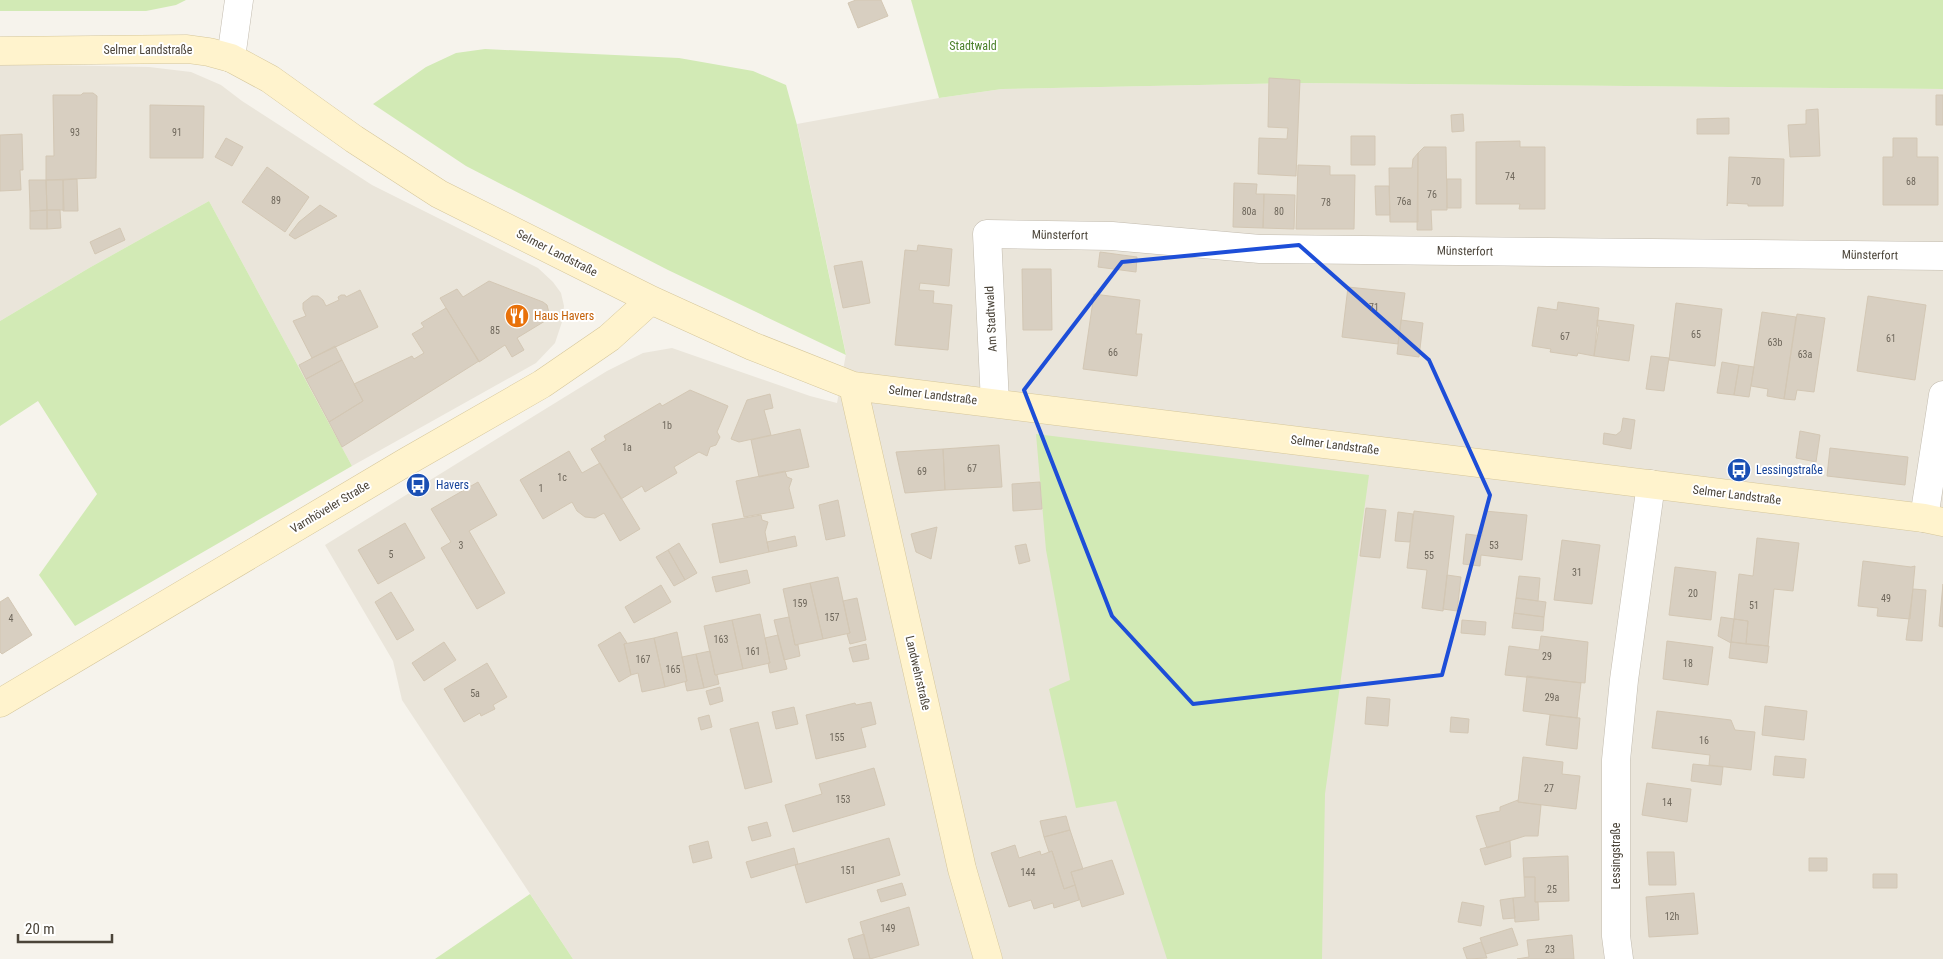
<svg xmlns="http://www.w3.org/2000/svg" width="1943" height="959" font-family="'Roboto Condensed',sans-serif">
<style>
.residential{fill:#eae5da}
.green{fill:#d2eab5}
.building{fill:#d8cfc1;stroke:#d3c7b4}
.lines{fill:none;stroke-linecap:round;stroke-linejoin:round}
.street-casing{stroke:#c2bbae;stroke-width:29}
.secondary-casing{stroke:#d6c79b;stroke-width:29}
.street{stroke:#fff;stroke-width:28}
.secondary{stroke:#fff3cd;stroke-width:28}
.marked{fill:none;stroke:#1d4ed8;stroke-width:4;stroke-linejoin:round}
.labels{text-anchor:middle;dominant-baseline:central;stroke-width:4;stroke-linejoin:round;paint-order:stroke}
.number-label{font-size:10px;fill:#6e675b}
.park-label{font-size:12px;fill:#4a7f2a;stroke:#fff}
.street-label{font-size:12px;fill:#4b4439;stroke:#fff}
.food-label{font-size:12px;fill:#c56008;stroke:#fff;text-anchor:start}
.transit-label{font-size:12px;fill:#164399;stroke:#fff;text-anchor:start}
</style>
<rect width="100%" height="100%" fill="#f6f3ec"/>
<path class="residential" d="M0,64L149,67L191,72L221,85L242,101L372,185L538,268L553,282L561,293L564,306L562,322L555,343L536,363L352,466L209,201L89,268L0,321Z
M1298,83L1943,89V959H573L402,700L393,661L325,545L607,371L643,353L672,348L810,396L837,403L846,354L797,124L939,98L1002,89Z"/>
<path class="green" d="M0,0H186L176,5L146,11H0Z
M911,0H1943V89L1298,83L1002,89L939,98Z
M485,49L679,58L753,71L786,85L797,125L846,355L668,270L466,166L373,104L426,67L456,53Z
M209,201L352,466L75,626L39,575L97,494L38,401L0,426V321L89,268Z
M1036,434L1369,475L1325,794L1322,959H1167L1116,801L1076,808L1049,689L1070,680L1046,550Z
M530,894L573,959H435Z"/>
<path class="building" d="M856,0H881L888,16L858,28L848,3Z
M1269,78L1300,80L1296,176L1258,174L1259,138L1287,139L1288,128L1268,127Z
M83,93H93L97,96L96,178L46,180V156H54L53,95H81Z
M1936,95H1943V125H1936Z
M150,105L204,106L203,158H150Z
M1818,109L1820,156L1790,157L1788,125L1806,124V110Z
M1463,114L1464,131L1452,132L1451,115Z
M1729,118V134H1697V119Z
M22,134L23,170H20L21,190L0,191V135Z
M1351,136H1375V165H1351Z
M226,138L243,147L232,166L215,157Z
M1893,138H1917V157H1938V205H1883V157H1893Z
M1520,141V147H1545V209H1519L1520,204H1476V142Z
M1424,147H1446L1447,210H1431L1432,230H1417L1418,153Z
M1418,153V222H1390L1389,168H1412L1413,159Z
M1729,157L1784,159L1783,206H1748V204L1728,203L1727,206Z
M1298,165L1330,166V175H1355L1354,229H1296Z
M267,167L309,197L285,232L242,202Z
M77,179L78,211H63V180Z
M1447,179H1461V208H1447Z
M29,180H46L47,210L30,211Z
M46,180H63L64,210H47Z
M1234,183L1257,184L1256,194H1264L1263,228L1233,227Z
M1375,186H1389L1390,215H1376Z
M1264,194L1295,195L1294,229L1263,228Z
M320,205L337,216L295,239L289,235L299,222Z
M47,210V229H30V211Z
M47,210H60L61,228L47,229Z
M120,228L125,240L95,254L90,242Z
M918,245L952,249L949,286L920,283L919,290L934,291L933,303L952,305L948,350L895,345L905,250L917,251Z
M1100,252L1137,257L1136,272L1098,267Z
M862,261L870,303L843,308L834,266Z
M1022,269H1051L1052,330H1023Z
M489,281L543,302L547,305L549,313L545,321L517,338L524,350L512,357L505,345L479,362L440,298L457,289L463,297Z
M1348,287L1405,293L1398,344L1342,337Z
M360,290L378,327L312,358L293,321L306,316L303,309V303L312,296H318L323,300L326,306L339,300L338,297L341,295H345L346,297Z
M1094,294L1140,300L1136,334H1142L1137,376L1083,369Z
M1868,296L1926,305L1915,380L1857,371Z
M1558,302L1599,308L1594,356L1578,353L1577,356L1550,352L1551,349L1532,346L1538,307L1557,310Z
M1676,303L1722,309L1715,366L1669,360Z
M446,308L479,361L342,447L329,422L363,401L354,384L412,356L414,359L424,353L412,334L424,327L421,323Z
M1762,312L1796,317L1784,399L1767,396L1768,389L1751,386Z
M1797,314L1825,318L1814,392L1797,390L1795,400L1784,399Z
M1401,320L1423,323L1419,357L1397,354Z
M1597,320L1634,325L1629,361L1594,356L1599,326H1597Z
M335,346L342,360L306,379L299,365Z
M1651,356L1669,358L1664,391L1646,389Z
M342,360L363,401L329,422L306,379Z
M1722,362L1739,365L1734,395L1717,393Z
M1739,365L1754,367L1749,397L1734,395Z
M690,390L728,406L717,432L720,437L716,445L710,447L707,456L699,452L674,467L677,473L645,492L642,486L621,499L591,449L606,440L604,436L660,403L662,406Z
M770,394L773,408L764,410L771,435L739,442L731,439L747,400Z
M1623,418L1635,420L1631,449L1603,444L1604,433L1616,435L1621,431Z
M800,429L809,467L759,477L751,440Z
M1800,431L1820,435L1816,462L1796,458Z
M999,445L1002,487L945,490L943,449Z
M1830,448L1908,457L1905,485L1827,476Z
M943,449L945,490L905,493L896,452Z
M569,451L582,473L600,463L640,529L620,541L604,513L595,518L585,517L577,511L572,502L543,519L520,480Z
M785,471L787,477L792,479L789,488L794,508L744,517L736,481Z
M478,482L497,515L469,531L505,593L477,609L441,548L451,542L431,509Z
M1040,482L1042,509L1013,511L1012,484Z
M838,500L845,536L826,540L819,505Z
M1366,508L1386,510L1380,558L1360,556Z
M1414,511L1454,516L1443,611L1422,608L1427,570L1407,568Z
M1485,511L1527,515L1522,560L1481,555L1480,566L1463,564L1466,534L1482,536Z
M1398,512L1413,514L1410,542L1395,541Z
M761,515L762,520L768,522L765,532L769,552L720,563L712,524Z
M405,523L425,558L378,584L358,550Z
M937,527L931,559L916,552L911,534Z
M795,536L797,546L769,552L767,542Z
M1757,538L1799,543L1793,591L1774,589L1768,646L1746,644L1748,621L1734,619L1739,574L1753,576Z
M1562,540L1600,545L1592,604L1554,600Z
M679,543L697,573L685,580L668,550Z
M1026,544L1030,561L1019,564L1015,546Z
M668,550L685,580L674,586L656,557Z
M1863,561L1911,567L1915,566L1910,619L1877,616L1878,608L1858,606Z
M1675,567L1716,572L1711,620L1669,615Z
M747,570L750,583L716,592L712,577Z
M1447,575L1461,577L1457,611L1443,609Z
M1519,576L1540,578L1538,601L1516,598Z
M838,577L850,633L823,639L810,583Z
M810,583L823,639L795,645L783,589Z
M1943,584V627L1939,626Z
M661,585L671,602L634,623L625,607Z
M1913,589L1926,590L1922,641L1906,640Z
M391,592L414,630L397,640L375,602Z
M8,597L32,635L2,654L0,652V602Z
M857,598L866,640L850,644L847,634L850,633L843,601Z
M1516,598L1546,602L1544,617L1514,613Z
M1514,613L1544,617L1543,631L1512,628Z
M760,614L770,663L743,669L732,620Z
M789,617L795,645H798L800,656L784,660L774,620Z
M1721,617L1734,619L1731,643L1718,636Z
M1734,619L1748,621L1746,644L1731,642Z
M732,620L743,669L715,675L704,626Z
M1462,620L1486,622L1485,635L1461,633Z
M620,632L627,643L624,644L631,675L619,682L598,645Z
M677,632L687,681L665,687L654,638Z
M778,635L787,669L770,673L768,663H770L765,638Z
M1541,636L1588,642L1585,683L1505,675L1509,646L1539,650Z
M654,638L665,687L642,692L638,673L631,675L624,644Z
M1667,641L1713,647L1708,685L1663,679Z
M444,642L456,660L424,681L412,663Z
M1731,642L1769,646L1767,663L1729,658Z
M866,644L869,659L853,662L849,648Z
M710,651L715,675H717L719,684L704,688L696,654Z
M696,654L704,688L687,691L685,682L687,681L682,657Z
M487,663L507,697L493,705L495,709L481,716L480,713L464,722L444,689Z
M1527,676L1581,683L1577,718L1523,711Z
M720,687L723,701L710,705L706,691Z
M1367,697L1390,699L1388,726L1365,724Z
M871,702L876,724L861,728L866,747L816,759L806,715L855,703L856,705Z
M1765,706L1807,711L1804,740L1762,735Z
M794,707L798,724L776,729L772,712Z
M1657,711L1731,720L1735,730L1755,732L1751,770L1709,765L1710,755L1652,748Z
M709,715L712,727L701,730L698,718Z
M1550,715L1580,718L1577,749L1546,745Z
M1451,717L1469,719L1468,733L1450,732Z
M758,722L772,782L745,789L730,729Z
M1775,756L1806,759L1804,778L1773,775Z
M1523,757L1563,762L1562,774L1580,776L1576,809L1518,802Z
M1693,764L1723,767L1721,785L1691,781Z
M874,768L885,805L793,832L785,805L822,794L819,784Z
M1647,783L1691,789L1687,822L1642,815Z
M1518,800V802L1541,805L1538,836H1525L1487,848L1476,816L1500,811V807Z
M1066,816L1070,830L1044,837L1040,821Z
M767,822L771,836L752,841L748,827Z
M1070,830L1083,869L1071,872L1075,885L1064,889L1052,851L1049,852L1044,837Z
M889,838L900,875L806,903L795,865Z
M708,841L712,858L693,863L689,846Z
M1510,841L1511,857L1485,865L1480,849Z
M1015,845L1019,858L1040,851L1041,855L1052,851L1064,889L1075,885L1079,900L1054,908L1053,903L1034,909L1031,900L1009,907L991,853Z
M794,848L798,864L751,878L746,862Z
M1647,852H1674L1676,885H1649Z
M1568,856L1569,901L1535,902V877H1524L1523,858Z
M1809,858H1827V871H1809Z
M1112,860L1124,894L1082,907L1071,872Z
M1873,874H1897V888H1873Z
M1524,877H1535V902H1538L1539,920L1515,922L1513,898L1525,897Z
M902,883L906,895L881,902L877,890Z
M1694,893L1698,934L1649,937L1646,897Z
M1513,898L1515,918L1503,919L1500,900Z
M1462,902L1484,906L1481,926L1458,922Z
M909,907L919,945L870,959L860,922Z
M1512,928L1518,945L1486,954L1480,938Z
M864,934L870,959H854L848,939Z
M1572,935L1574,959H1517L1529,957L1527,940Z
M1481,942L1487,958L1467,959L1463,948Z"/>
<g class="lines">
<g class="street-casing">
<path id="street" d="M231,58L239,0
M995,403L987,234L1112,236L1260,249L1943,256
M1924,518L1943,395
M1619,959L1616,936V760L1624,680L1651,484"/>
</g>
<g class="secondary-casing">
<path id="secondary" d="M0,51L187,49L209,52L231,58L270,79L354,139L439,194L651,300L752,346L853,386L1924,518L1943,522
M853,386L962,869L988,959
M0,703L406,462L542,384L609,338L651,300"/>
</g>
<use href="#street" class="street"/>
<use href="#secondary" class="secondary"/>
</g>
<path class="marked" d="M1299,245L1429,360L1490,495L1442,675L1193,704L1112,616L1024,390L1122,262Z"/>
<defs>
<g id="restaurant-disc" transform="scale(1.25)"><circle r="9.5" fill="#e8710a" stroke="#fff"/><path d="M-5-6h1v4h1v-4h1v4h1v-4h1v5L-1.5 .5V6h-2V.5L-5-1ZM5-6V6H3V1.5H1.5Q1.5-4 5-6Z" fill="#fff"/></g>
<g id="bus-disc" transform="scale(1.25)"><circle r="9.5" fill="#1a4fb4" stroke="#fff"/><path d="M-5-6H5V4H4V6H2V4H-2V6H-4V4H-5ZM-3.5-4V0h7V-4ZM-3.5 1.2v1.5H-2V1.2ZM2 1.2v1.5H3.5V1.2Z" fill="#fff"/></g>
</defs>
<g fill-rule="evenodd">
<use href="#restaurant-disc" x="517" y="316"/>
<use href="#bus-disc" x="1739" y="470"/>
<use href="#bus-disc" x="418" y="485"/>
</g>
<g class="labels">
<g class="number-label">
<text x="75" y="132">93</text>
<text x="177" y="132">91</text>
<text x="1510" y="176">74</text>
<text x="1756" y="181">70</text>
<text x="1911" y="181">68</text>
<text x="1432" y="194">76</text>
<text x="276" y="200">89</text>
<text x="1404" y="201">76a</text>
<text x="1326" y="202">78</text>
<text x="1249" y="211">80a</text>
<text x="1279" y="211">80</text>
<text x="1374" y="307">71</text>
<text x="495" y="330">85</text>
<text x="1696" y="334">65</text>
<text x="1565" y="336">67</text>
<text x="1891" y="338">61</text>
<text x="1775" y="342">63b</text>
<text x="1113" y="352">66</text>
<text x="1805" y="354">63a</text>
<text x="667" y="425">1b</text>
<text x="627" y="447">1a</text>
<text x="972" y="468">67</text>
<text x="922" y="471">69</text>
<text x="562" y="477">1c</text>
<text x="541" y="488">1</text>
<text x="461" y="545">3</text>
<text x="1494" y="545">53</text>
<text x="391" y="554">5</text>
<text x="1429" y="555">55</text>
<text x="1577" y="572">31</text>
<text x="1693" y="593">20</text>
<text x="1886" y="598">49</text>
<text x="800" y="603">159</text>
<text x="1754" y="605">51</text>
<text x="832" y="617">157</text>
<text x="11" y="618">4</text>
<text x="721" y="639">163</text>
<text x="753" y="651">161</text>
<text x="1547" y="656">29</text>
<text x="643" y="659">167</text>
<text x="1688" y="663">18</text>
<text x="673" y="669">165</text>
<text x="475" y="693">5a</text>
<text x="1552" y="697">29a</text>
<text x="837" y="737">155</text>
<text x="1704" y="740">16</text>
<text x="1549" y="788">27</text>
<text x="843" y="799">153</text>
<text x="1667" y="802">14</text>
<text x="848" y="870">151</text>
<text x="1028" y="872">144</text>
<text x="1552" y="889">25</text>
<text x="1672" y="916">12h</text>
<text x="888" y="928">149</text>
<text x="1550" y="949">23</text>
</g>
<g class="park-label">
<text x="973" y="46">Stadtwald</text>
</g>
<g class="street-label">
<text x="148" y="50">Selmer Landstraße</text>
<text transform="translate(1060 235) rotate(1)">Münsterfort</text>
<text transform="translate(1465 251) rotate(1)">Münsterfort</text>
<text transform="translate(557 253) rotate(27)">Selmer Landstraße</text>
<text transform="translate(1870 255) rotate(1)">Münsterfort</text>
<text transform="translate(991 319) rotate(-93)">Am Stadtwald</text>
<text transform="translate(933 395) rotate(7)">Selmer Landstraße</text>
<text transform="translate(1335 445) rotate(7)">Selmer Landstraße</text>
<text transform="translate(1737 495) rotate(7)">Selmer Landstraße</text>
<text transform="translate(330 507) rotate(-31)">Varnhöveler Straße</text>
<text transform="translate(918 673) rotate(77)">Landwehrstraße</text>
<text transform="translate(1616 856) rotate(-90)">Lessingstraße</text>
</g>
<g class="food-label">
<text x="534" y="316">Haus Havers</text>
</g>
<g class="transit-label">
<text x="1756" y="470">Lessingstraße</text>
<text x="436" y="485">Havers</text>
</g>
</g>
<path d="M18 934v8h94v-8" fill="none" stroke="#4b4439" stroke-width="2.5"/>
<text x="25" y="934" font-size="15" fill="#4b4439" stroke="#ffffff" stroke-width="4" paint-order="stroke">20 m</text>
</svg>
